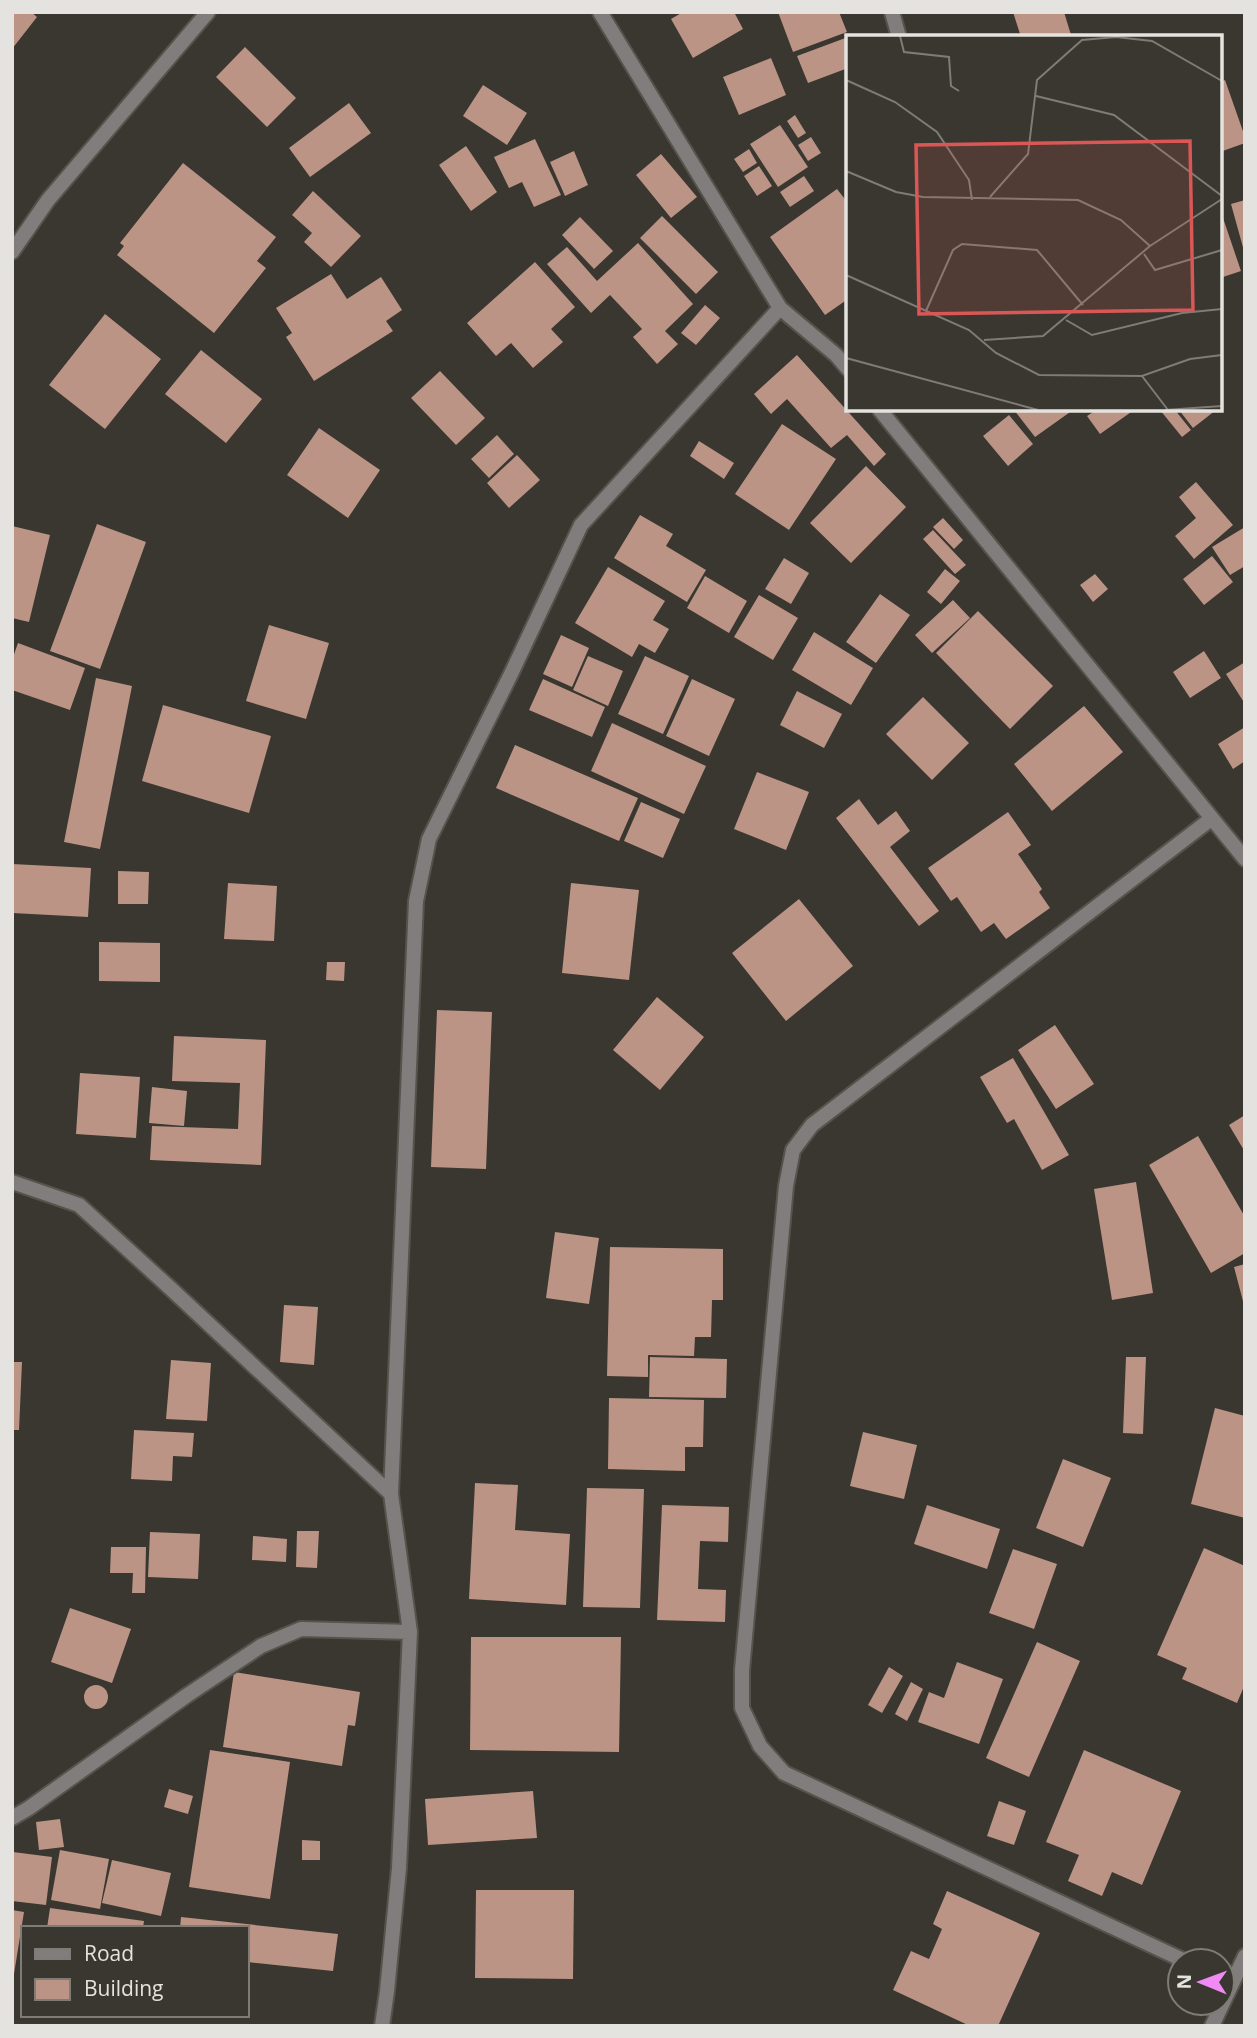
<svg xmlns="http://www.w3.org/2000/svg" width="1257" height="2038" font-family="'Open Sans',sans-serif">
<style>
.building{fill:#bb9485}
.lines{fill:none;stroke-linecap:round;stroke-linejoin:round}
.street-casing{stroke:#55534b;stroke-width:18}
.street{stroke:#817d7d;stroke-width:14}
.inset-road{fill:none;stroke:#7e7c75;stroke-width:2}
.view{fill:#da5756;fill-opacity:0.15;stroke:#da5756;stroke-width:3.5}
.inset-edge{fill:none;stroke:#e5e3df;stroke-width:3.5}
</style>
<rect width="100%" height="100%" fill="#39372f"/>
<path class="building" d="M12,12H31L37,17L12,49Z
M683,12H734L743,29L693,58L671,19Z
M778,12H839L847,32L793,52Z
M1013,12H1064L1071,35L1021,37Z
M848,37V68L808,83L797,56Z
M245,47L296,98L267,127L216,77Z
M771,58L786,95L739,115L723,77Z
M1225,80L1245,137V143L1220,152V82Z
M483,85L527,113L507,145L463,116Z
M349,103L371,133L310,177L289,148Z
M795,115L806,133L798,138L787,121Z
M780,125L808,167L778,187L750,144Z
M811,137L821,153L808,161L798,145Z
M535,139L561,195L534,207L522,182L509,188L494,157Z
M466,146L497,192L471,211L439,165Z
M749,149L757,163L743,172L734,159Z
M574,151L588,185L565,196L550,162Z
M661,154L697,197L671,218L636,175Z
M183,163L276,237L257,261L266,268L214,333L117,255L124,246L120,243Z
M759,166L772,186L757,196L744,176Z
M804,176L814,191L790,207L780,192Z
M837,189L848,203V299L825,315L770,237Z
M313,191L361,236L331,267L304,242L312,233L292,215Z
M1245,200V251H1244L1231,204Z
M1222,215L1241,271L1220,278V216Z
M662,216L718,272L696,294L640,238Z
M580,217L613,251L594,269L562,235Z
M638,243L693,304L665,331L678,344L657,364L633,337L642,329L610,295L591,313L547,264L567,247L597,281Z
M535,262L575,307L551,329L563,342L533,368L511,343L496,356L467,323Z
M331,274L347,299L381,277L402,310L386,321L393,331L314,381L286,337L292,333L276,308Z
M705,305L720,318L696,345L681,333Z
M105,314L161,359L105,429L49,385Z
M201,350L262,399L226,443L165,394Z
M797,355L886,454L874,466L847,435L831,448L787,399L771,414L754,394Z
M440,371L485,418L456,445L411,398Z
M1014,410H1073L1035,437Z
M1096,410H1134L1100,434L1087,416Z
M1160,410H1175L1191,430L1182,437Z
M1179,410H1216L1193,428Z
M1009,415L1033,444L1008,466L983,436Z
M782,424L836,459L789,530L735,494Z
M319,428L380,470L348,518L287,475Z
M497,435L514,454L489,478L471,459Z
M699,441L734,463L724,479L690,456Z
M517,455L540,480L509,508L487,483Z
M866,466L906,507L851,563L810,523Z
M1196,482L1233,525L1194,559L1175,536L1196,518L1179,497Z
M640,515L673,534L666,546L706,570L687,602L614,558Z
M943,518L963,540L954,549L933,527Z
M97,524L146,542L100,669L50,651Z
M12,526L50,535L29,622L12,618Z
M1245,527V566L1230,575L1212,547Z
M933,530L966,565L955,574L923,539Z
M1212,556L1233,582L1204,605L1183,579Z
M784,558L809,573L791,604L765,589Z
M608,567L665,601L653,620L669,629L655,653L639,644L632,657L575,623Z
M945,569L960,581L941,604L927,592Z
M1095,574L1108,589L1093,602L1080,585Z
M705,576L747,601L729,633L687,608Z
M880,594L910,615L876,663L846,642Z
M759,595L798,618L773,660L734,637Z
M953,600L970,618L932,653L915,635Z
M978,611L1053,686L1010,729L936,653Z
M269,625L329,643L306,719L246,701Z
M814,632L873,668L851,705L792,670Z
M561,635L589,648L572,687L543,674Z
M18,643L85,668L70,710L12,690V660Z
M1204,651L1221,678L1190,698L1173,672Z
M588,656L623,671L608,706L573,690Z
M645,656L689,676L663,734L618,714Z
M1245,662V704L1226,674Z
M96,678L132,686L100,849L64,842Z
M543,679L605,707L592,737L529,710Z
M692,679L735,699L709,756L666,736Z
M797,691L842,714L824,748L780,725Z
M923,697L969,743L932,780L886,734Z
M163,705L271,736L249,813L142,781Z
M1084,706L1123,752L1052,811L1014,764Z
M612,723L706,766L684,814L591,771Z
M1245,727V761L1233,769L1218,744Z
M515,745L638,798L619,841L496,788Z
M757,772L809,792L786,850L734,829Z
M859,799L878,825L896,811L910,831L890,847L939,911L919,926L836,818Z
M641,802L680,819L663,858L624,841Z
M1008,812L1031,845L1018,854L1042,889L1039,892L1050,908L1006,939L994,923L981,932L957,897L951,901L928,868Z
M12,864L91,868L88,917L12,913Z
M118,871L149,872L148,904H118Z
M228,883L277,886L274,941L224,939Z
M571,883L639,890L629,980L562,973Z
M799,899L853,966L786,1021L732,953Z
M99,942L160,943V982L99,981Z
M327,962H345L344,981L326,980Z
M657,997L704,1037L660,1090L613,1050Z
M437,1010L492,1012L486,1169L431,1167Z
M1055,1025L1094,1084L1056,1109L1018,1050Z
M174,1036L266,1040L261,1165L150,1160L152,1126L238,1129L240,1083L172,1081Z
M1013,1058L1069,1155L1042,1170L1014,1119L1007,1123L980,1077Z
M80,1073L140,1077L136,1138L76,1134Z
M152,1087L187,1091L184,1126L149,1123Z
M1245,1115V1152L1229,1125Z
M1198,1136L1245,1217V1253L1211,1273L1149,1165Z
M1136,1182L1153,1293L1112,1300L1094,1189Z
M555,1232L599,1238L589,1304L546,1298Z
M610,1247L723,1249V1300H712L711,1337H695L694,1356L648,1355V1377L607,1376Z
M1245,1264V1305H1244L1234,1267Z
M284,1305L318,1307L314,1365L280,1362Z
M650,1357L727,1359L726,1398L649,1397Z
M1126,1357H1146L1143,1434L1123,1433Z
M171,1360L211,1363L207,1421L166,1419Z
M12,1362H22L19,1430H12Z
M609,1398L704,1400L703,1447H685V1471L608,1469Z
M1215,1408L1245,1416V1518L1191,1504Z
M134,1430L194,1433L192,1457L173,1456L172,1481L131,1479Z
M863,1432L917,1445L904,1499L850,1486Z
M1063,1459L1111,1478L1083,1547L1036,1528Z
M475,1483L518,1485L515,1530L570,1534L566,1605L469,1599Z
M587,1488L644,1489L640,1608L583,1607Z
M662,1505L729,1507L728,1542L700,1541L698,1589L726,1590L725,1622L657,1620Z
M927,1505L1000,1529L987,1569L914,1544Z
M297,1531H319L317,1568L296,1567Z
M150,1532L200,1534L198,1579L148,1577Z
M253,1536L287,1539L286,1562L252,1560Z
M111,1547H146L145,1593H132L133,1573H110Z
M1204,1548L1245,1566V1684L1237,1703L1182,1679L1187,1668L1157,1655Z
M1013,1549L1057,1564L1034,1629L989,1613Z
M70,1608L131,1629L112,1683L51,1662Z
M471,1637H621L619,1752L470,1750Z
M1037,1642L1080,1661L1029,1777L986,1758Z
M957,1662L1003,1679L979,1744L918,1722L929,1692L944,1698Z
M889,1667L903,1676L882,1713L868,1705Z
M234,1672L360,1692L355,1726L348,1725L342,1766L223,1747Z
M911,1682L923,1689L907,1721L895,1714Z
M84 1697a12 12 0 1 1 24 0a12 12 0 1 1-24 0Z
M210,1750L290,1762L270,1899L189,1887Z
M1084,1750L1181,1791L1142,1885L1112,1872L1102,1896L1068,1881L1079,1855L1046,1842Z
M169,1789L193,1796L188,1814L164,1807Z
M533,1791L537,1838L428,1845L425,1799Z
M999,1801L1026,1811L1014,1845L987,1836Z
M60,1819L64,1847L39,1850L36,1822Z
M302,1840L320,1841V1860H302Z
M60,1850L109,1859L100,1909L51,1900Z
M13,1852L52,1857L46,1905L12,1901Z
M112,1860L171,1873L161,1916L102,1903Z
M476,1890H574L573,1979L475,1978Z
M947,1891L1040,1933L998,2026H970L893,1990L911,1951L929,1959L942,1929L933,1924Z
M50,1908L144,1921L143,1928H47Z
M12,1910L24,1912L14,1974H12Z
M181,1917L338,1934L333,1971L247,1962V1928H180Z"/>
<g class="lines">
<g class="street-casing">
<path id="street" d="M600,12L780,308L836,355L848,369
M892,12L899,37
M12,252L48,200L208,12
M880,410L1245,859
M12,1182L79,1205L169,1287L391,1494
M12,1818L29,1808L186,1696L261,1646L301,1629L410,1632
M1185,1961L784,1773L760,1746L742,1708V1670L786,1186L793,1150L812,1125L1211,819
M382,2026L387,1991L399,1868L410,1632L391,1494L416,901L429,839L511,674L581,525L780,308
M1212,2026L1245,1956"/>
</g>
<use href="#street" class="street"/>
</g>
<g transform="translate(846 35)">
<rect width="376" height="376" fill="#39372f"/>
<path class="inset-road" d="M54,1L58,17L103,22L105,51L113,56M0,45L49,67L91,97L123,145L126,165M190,61L268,80L376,161M0,136L50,157L77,162L232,165L275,185L304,211M144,162L182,119L191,45L236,5L270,2L306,6L376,46M298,219L309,235L376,215M0,240L123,295L150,318L193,340L296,341L344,324L376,320M80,276L107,215L116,209L191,215L237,270M220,285L246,300L336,278L376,274M138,305L197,301L304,211L376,164M0,323L192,375M296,341L322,375M319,375L376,371"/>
<path class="view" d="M344,106L347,275L73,279L70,110Z"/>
<rect width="376" height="376" class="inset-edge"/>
</g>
<rect width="1257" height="2038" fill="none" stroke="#e5e3df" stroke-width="28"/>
<rect x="21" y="1926" width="228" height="91" fill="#39372f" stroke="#7e7c75" stroke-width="2"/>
<rect x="35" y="1949" width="35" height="10" fill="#817d7d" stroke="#7e7c75" stroke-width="2"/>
<text x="84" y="1961" font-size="21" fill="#e5e3df">Road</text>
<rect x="35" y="1979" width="35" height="21" fill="#bb9485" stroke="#7e7c75" stroke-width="2"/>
<text x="84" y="1996" font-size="21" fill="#e5e3df">Building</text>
<g transform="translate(1201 1982) rotate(271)"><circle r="33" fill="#39372f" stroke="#7e7c75" stroke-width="2"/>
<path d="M0-5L12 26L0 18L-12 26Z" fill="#f18af4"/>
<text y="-10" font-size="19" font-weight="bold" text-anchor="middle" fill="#e5e3df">N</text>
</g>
</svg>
